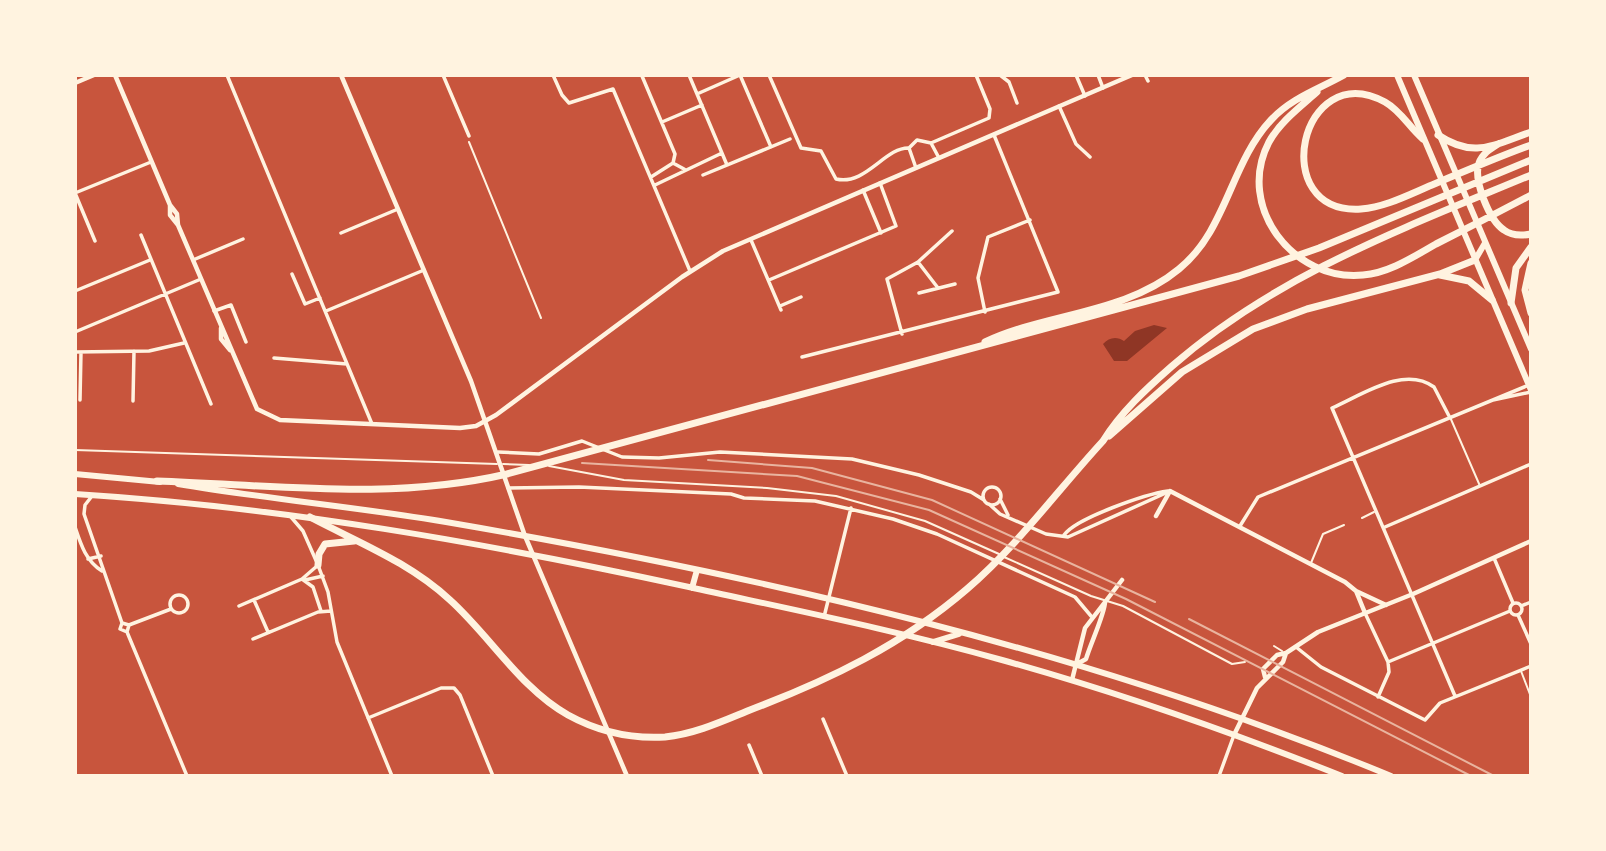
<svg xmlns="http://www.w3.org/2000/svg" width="1606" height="851" font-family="'Titillium Web',sans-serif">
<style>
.water{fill:#8f3625}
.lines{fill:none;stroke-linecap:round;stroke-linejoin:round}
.service{stroke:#fff3e0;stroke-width:2}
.minor{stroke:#fff3e0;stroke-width:3.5}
.tertiary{stroke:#fff3e0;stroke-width:4.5}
.primary{stroke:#fff3e0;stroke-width:6}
.trunk{stroke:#fff3e0;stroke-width:6}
.motorway{stroke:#fff3e0;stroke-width:7}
.rail{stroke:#e9b49f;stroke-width:2}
</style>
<rect width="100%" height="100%" fill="#c8553d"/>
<path class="water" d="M1154,325L1167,328L1127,361H1114L1103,344C1109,337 1117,336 1124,341L1135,331Z"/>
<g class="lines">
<path class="service" d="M469,142L541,318
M1450,417L1480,486
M75,450L497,464
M503,464L529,465
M549,466L624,480L767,488L836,496L925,521L999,554
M1362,518L1374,512
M1004,557L1091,596L1123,606L1232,664L1245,662
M1311,563L1323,534L1344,525
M1274,646L1282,651
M1521,671L1531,697"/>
<path class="minor" d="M227,75L372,424
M443,75L469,136
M553,75L562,95L569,103L613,89L690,271
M645,75L642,76L675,154L673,163
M689,75L727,165
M740,75L771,147
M769,75L801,148L821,151L836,179C866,186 885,147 909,148
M1000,75L1009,82L1017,103
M1076,75L1085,96
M1098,75L1103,88
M1145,75L1148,81
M697,94L740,75
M1059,106L1076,144L1090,157
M662,122L702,105
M931,143L989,118L990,109L976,75
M916,168L909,148L917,140L931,143L939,158
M703,175L790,139
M651,177L673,163L684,169
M655,185L722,153
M863,190L881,233
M341,233L398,209
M141,235L211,404
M751,240L781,310
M95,241L75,193L151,162
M193,260L243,239
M918,262L938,288
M292,274L305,304L320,298
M769,280L896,226L880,183
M75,291L150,260
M919,293L955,284
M780,306L801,297
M214,311L231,305L246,342
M326,311L424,270
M985,312L978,278L988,237L1030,220
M75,332L201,279
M902,334L887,279L918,262L952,231
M75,352L149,351L184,343
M802,357L1058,292L994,135
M274,358L347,364
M80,400L81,352
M1493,400L1531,392
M133,401L134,351
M1449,416L1434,387C1404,365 1362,395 1332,408L1455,696
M498,452L539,454L582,441L622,457L659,458L720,452L852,459L919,475L971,492L984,500
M983 496a9 9 0 1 1 18 0a9 9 0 1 1-18 0Z
M508,488L579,487L731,494L744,498L815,501L893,519L937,534L1075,597L1091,616
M92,496L85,505L84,514L122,623L120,629L127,632L129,625L122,623
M1000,499L1008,515
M989,504L1000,514L1046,534L1068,537L1168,492
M291,517L303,531L318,565L328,592L337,642L392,776
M1240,526L1258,497L1529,385
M75,527C81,545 86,561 102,571
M1385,527L1531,464
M1064,535C1076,518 1146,494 1168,491
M1494,558L1513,603
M88,559L101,556
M302,579L313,587L321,611
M305,580L323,576
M170 604a9 9 0 1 1 18 0a9 9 0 1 1-18 0Z
M254,600L268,632
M1510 609a6 6 0 1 1 12 0a6 6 0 1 1-12 0Z
M239,606L302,579L317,566
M1521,606L1531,602
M1365,613L1388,662
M1518,615L1531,644
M824,617L851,508
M129,625L171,609
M127,632L187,776
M253,639L318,612L331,611
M1296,647L1321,667L1425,720L1440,703L1531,666
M1378,697L1389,672L1388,662L1510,611
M368,718L441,688H454L460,695L493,776
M823,719L847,776
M749,745L762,776
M1219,776L1234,735"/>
<path class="tertiary" d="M115,75L170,205L177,214L178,225L257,409L280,420L460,428L476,426L496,415L682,277L723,251L1132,75
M341,75L471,381L525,536L627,776
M75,83L94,75
M170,205V215L178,225
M221,328V339L230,350
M1156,516L1170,491L1345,582L1356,591L1365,613
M1356,591L1386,605
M1077,664L1086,659C1090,645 1105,613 1105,602
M1265,677L1263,669L1277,655L1286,653L1318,632L1413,594L1531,541
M1072,680L1085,628L1122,580
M1234,735L1257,688L1283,662L1286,653"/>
<path class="primary" d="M1397,75L1531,390
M1414,75L1531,349
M1475,260L1485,243"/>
<path class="trunk" d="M75,474L160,482
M178,484C267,499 357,507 446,522C767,577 1089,651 1391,776
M75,494C283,507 486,543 689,587C794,610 899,631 1002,660C1117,692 1231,732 1342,776
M692,588L697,570
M933,642L959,634"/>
<path class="motorway" d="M1317,92C1300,107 1280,122 1269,142C1235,207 1294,282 1363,275C1389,273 1413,257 1436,244C1468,228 1499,212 1531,195
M1438,135C1474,159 1493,145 1531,132
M1423,139C1409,127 1401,111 1385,102C1300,56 1266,215 1361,209C1386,207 1410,194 1432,185C1465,171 1498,157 1531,145
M1498,144C1490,149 1482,154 1479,163C1473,180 1489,220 1504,230C1512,236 1521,236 1531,234
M1531,263L1525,290L1531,313
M1440,275L1469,281L1492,300
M1511,303L1516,268L1531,247
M985,342C1046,313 1125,314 1179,269C1227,230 1230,164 1271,120C1291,98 1319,89 1344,75
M1109,436L1182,372L1253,329L1307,309L1440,274L1475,260
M157,481C275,485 391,501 507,474L1239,276L1319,248L1531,160
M310,517C359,543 409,562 450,600C490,636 521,689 568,715C597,731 631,739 665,737C695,734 723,721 750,710C829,680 902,645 967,589C1017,546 1058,490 1103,441C1121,412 1146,389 1171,367C1276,275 1404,228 1531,175
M318,565L319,554L325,544L354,541"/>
<path class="rail" d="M708,460L812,468L932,500L1155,602
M582,463L797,476L929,510L1126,599L1471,776
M1189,619L1494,776"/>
</g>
<rect width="1606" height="851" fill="none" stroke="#fff3e0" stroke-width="154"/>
</svg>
